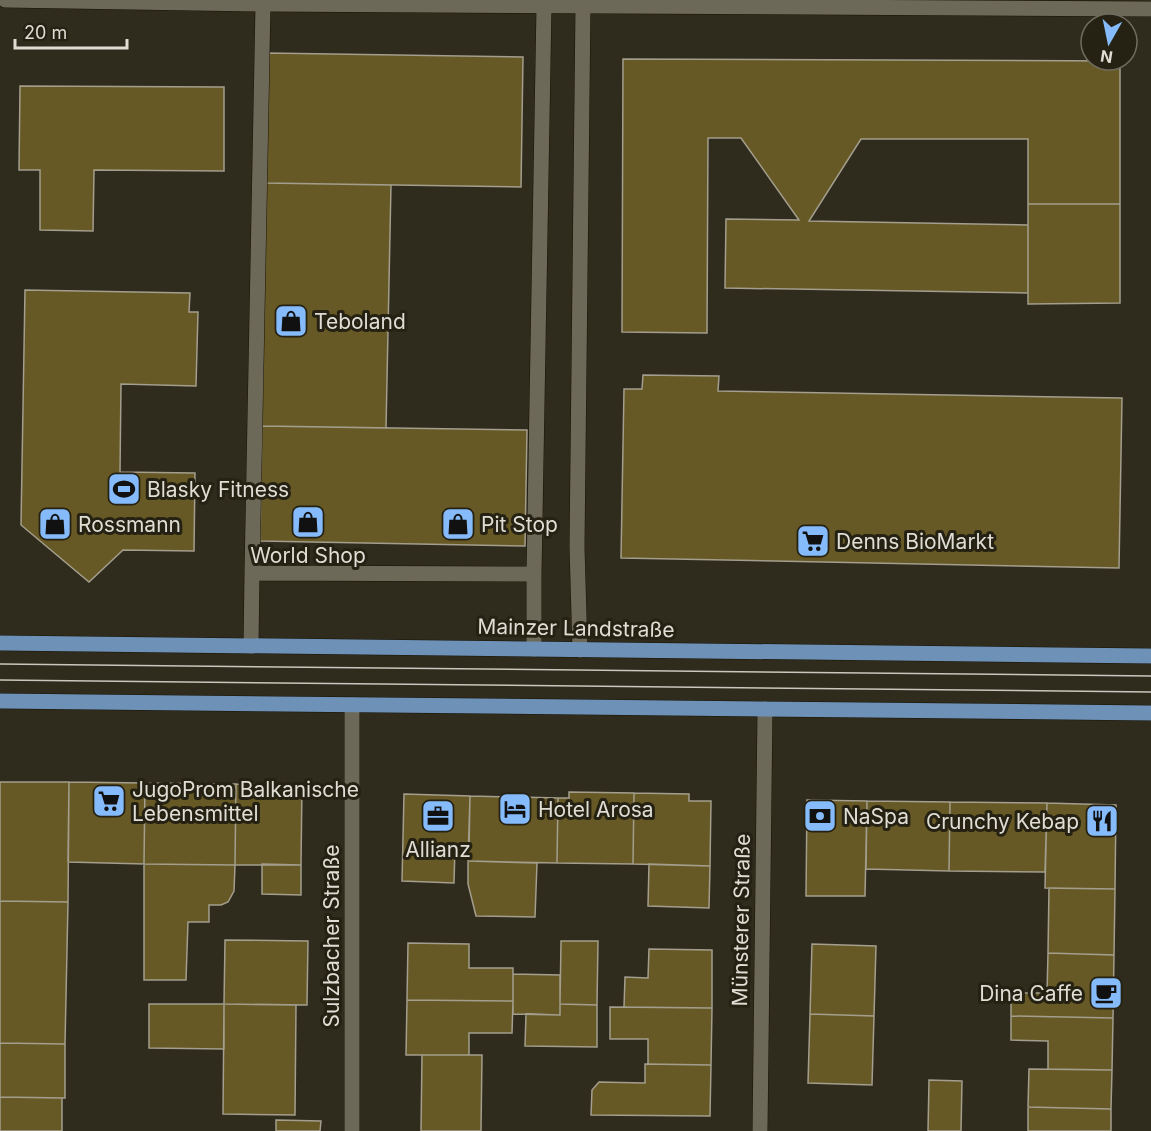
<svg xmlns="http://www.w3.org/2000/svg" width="1151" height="1131" font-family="Inter,sans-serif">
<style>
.building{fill:#675925;stroke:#a39e8d;stroke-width:1.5}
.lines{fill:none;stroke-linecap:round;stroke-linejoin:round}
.lane-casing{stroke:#171306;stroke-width:16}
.street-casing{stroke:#171306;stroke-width:16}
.primary-casing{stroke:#171306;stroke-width:16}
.lane{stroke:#6d6959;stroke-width:15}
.street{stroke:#6d6959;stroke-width:15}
.primary{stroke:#6e92b7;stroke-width:15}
.tram{stroke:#cac7be;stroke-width:1.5}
.labels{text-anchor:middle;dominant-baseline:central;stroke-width:6;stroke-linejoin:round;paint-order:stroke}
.poi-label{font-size:21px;fill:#dfddd4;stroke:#252113;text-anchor:start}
.street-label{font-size:21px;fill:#dfddd4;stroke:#252113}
</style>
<rect width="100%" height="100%" fill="#2f2b1d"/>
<path class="building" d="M267,53L523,57L521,187L265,183Z
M623,59L1120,61V204H1028V139H861L809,221L1028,225V293L725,288L726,219L799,220L741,138H708L707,333L622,332Z
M20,86L224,87V171L94,170L93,231L40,230V170H19Z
M265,183L391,185L386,428L262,426Z
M1028,204H1120V303L1028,304Z
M25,290L190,293L189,312H198L196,386L121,384L120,472L195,473L194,551L123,550L89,582L21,525Z
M643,375L719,376L718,391L1122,398L1119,568L621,558L624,389H642Z
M262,426L527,430L525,546L260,541Z
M0,782H69L68,902L0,901Z
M69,782L145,783L144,864L68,862Z
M145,783L236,784L235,865L144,864Z
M236,784L302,785L301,865H235Z
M569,792L634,793L633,864L557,863L558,798H569Z
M634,793L689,794V801H711L710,866L633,864Z
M404,794L470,796L469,849L455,848L454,883L402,881Z
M470,796L558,798L557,863L468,861Z
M807,800L867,801L865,896H806Z
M867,801L950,802L949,871L866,869Z
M950,802L1047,803L1045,872L949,871Z
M1047,803L1116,805L1115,889L1045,888Z
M468,861L537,863L535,917L476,916L468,884Z
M144,864L235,865L234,891L228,902L221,905H209V922H188L186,980H144Z
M262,864L301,865V895L262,894Z
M649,864L710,866L709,908L648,906Z
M1049,888L1115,889L1114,955L1048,953Z
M0,901L68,902L65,1044L0,1043Z
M225,940L308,941L307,1005L224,1004Z
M561,941H598L597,1005L560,1004Z
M408,943L469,944V968H513V1001L407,1000Z
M812,944L876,946L874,1016L810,1014Z
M649,949L712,950V1008L624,1007L625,977L648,978Z
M1048,953L1114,955L1113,1018L1011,1016V993H1047Z
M513,974L560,975V1015L513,1014Z
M407,1000L513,1001L512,1033H469V1055H406Z
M149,1004H224V1049L149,1048Z
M224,1004L296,1005L295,1115L223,1114Z
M560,1004L597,1005V1047L525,1046L526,1014L560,1015Z
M610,1007L712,1008L711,1065L648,1064V1039H610Z
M810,1014L874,1016L872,1085L808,1083Z
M1011,1016L1113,1018L1112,1070L1048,1069V1041L1011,1040Z
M0,1043L65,1044V1098L0,1097Z
M422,1055H482L481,1131H421Z
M645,1064L711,1065L710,1116L591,1115L592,1090L599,1082L645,1083Z
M1029,1069L1112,1070L1111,1109L1028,1107Z
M929,1080L962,1081L961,1131H928Z
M0,1097L62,1098V1131H0Z
M1028,1107L1111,1109V1131H1028Z
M276,1120L321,1121L320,1131H276Z"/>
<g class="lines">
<g class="lane-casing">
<path id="lane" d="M263,4L252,573L534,574L544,6
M251,646L252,573
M534,649V574
M580,650L577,547L583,5"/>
</g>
<g class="street-casing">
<path id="street" d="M5,0L263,4L1151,9
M352,1131V705
M760,1131L765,709"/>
</g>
<g class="primary-casing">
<path id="primary" d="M0,643L1151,656
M0,701L1151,713"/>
</g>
<use href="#lane" class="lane"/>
<use href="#street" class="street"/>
<use href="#primary" class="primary"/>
<path class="tram" d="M0,664L1151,676
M0,680L1151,692"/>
</g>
<defs>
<g id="shop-square" transform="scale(1.725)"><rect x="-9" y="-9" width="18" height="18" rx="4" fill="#85bbfb" stroke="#252113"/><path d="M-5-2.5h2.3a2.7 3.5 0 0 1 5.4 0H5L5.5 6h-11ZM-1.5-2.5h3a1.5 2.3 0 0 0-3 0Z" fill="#111"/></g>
<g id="stadium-square" transform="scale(1.725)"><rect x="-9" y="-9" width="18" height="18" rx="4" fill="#85bbfb" stroke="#252113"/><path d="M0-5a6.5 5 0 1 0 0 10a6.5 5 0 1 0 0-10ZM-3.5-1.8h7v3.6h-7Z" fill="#111"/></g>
<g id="supermarket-square" transform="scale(1.725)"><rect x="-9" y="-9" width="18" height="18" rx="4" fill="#85bbfb" stroke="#252113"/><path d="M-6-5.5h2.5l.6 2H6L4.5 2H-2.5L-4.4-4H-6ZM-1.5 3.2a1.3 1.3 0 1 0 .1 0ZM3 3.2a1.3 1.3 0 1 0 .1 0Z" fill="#111"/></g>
<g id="hotel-square" transform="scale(1.725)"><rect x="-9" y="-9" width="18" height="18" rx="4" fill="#85bbfb" stroke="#252113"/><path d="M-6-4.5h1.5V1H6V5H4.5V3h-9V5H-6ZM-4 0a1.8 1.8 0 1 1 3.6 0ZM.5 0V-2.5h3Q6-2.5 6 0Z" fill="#111"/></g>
<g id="office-square" transform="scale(1.725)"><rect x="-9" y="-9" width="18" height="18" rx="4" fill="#85bbfb" stroke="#252113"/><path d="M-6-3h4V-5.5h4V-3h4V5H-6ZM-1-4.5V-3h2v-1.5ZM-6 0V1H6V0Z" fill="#111"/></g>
<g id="bank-square" transform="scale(1.725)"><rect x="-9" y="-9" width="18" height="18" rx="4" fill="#85bbfb" stroke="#252113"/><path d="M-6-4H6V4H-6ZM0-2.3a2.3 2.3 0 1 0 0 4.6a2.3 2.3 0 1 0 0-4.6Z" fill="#111"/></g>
<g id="restaurant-square" transform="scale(1.725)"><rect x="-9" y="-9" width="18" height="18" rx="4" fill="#85bbfb" stroke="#252113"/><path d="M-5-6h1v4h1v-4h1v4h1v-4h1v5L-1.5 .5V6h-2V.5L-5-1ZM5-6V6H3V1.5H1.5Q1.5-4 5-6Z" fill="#111"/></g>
<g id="cafe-square" transform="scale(1.725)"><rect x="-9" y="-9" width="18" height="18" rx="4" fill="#85bbfb" stroke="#252113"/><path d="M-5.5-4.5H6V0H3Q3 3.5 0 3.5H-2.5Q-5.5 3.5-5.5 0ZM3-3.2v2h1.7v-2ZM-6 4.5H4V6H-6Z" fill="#111"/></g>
</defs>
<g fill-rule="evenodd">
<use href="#shop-square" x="291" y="321"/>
<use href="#stadium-square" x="124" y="489"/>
<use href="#shop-square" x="308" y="522"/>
<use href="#shop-square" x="55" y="524"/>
<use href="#shop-square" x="458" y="524"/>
<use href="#supermarket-square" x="813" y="541"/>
<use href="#supermarket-square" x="109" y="801"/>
<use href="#hotel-square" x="515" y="809"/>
<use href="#office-square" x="438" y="816"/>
<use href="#bank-square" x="820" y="816"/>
<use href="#restaurant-square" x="1102" y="821"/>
<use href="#cafe-square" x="1106" y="993"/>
</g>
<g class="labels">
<g class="poi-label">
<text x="314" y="321">Teboland</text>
<text x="147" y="489">Blasky Fitness</text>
<text x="78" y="524">Rossmann</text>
<text x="481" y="524">Pit Stop</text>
<text x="836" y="541">Denns BioMarkt</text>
<text x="308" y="555" text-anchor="middle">World Shop</text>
<text x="132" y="789">JugoProm Balkanische<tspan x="132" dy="24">Lebensmittel</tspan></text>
<text x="538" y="809">Hotel Arosa</text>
<text x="843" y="816">NaSpa</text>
<text x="1079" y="821" text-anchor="end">Crunchy Kebap</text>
<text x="438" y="849" text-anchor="middle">Allianz</text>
<text x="1083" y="993" text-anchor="end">Dina Caffe</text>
</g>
<g class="street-label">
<text transform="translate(576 628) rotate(1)">Mainzer Landstraße</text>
<text transform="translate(741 920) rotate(-89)">Münsterer Straße</text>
<text transform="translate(331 936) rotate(-90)">Sulzbacher Straße</text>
</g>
</g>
<g transform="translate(1109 42) rotate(189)"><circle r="28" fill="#252113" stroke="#6f6c60" stroke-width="1.5"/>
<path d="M0-4.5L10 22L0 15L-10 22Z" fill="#85bbfb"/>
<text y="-9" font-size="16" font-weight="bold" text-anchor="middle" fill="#dfddd4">N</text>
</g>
<path d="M15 39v9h112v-9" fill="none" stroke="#dfddd4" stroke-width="3"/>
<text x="24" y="39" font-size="18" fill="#dfddd4" stroke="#252113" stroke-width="4.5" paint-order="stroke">20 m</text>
</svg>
